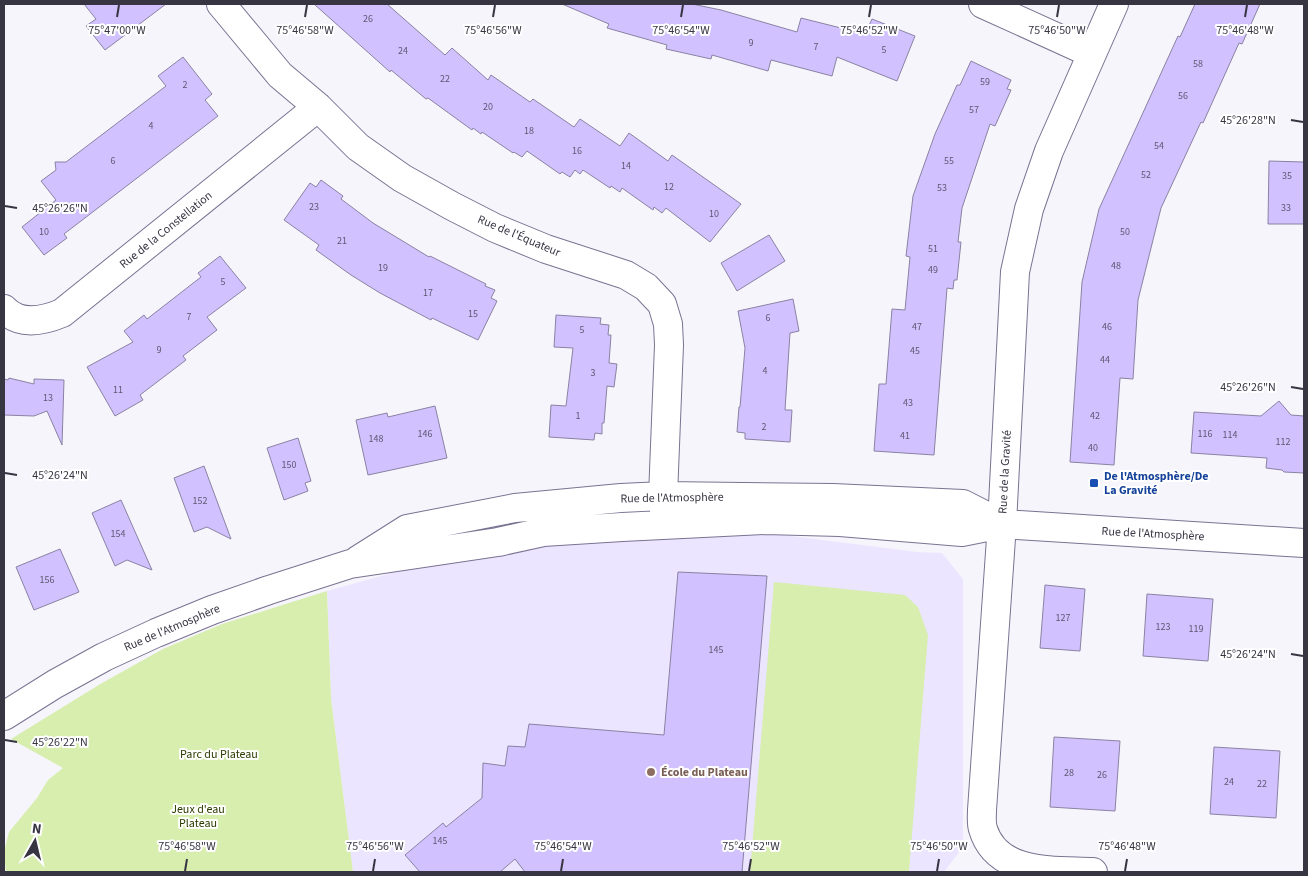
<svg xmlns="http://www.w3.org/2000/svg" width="1308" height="876" font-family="'Source Sans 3',sans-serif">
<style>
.built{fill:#ece5ff}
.green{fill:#d7eeae}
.building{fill:#d2c1ff;stroke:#8a82a2}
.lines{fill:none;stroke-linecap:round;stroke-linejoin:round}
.minor-casing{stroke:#7a7291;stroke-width:30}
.minor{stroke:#fff;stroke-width:28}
.ticks{fill:none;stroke:#383543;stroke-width:2}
.transit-dot{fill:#1a4fb4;stroke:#fff;stroke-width:2}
.education-dot{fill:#8d6e63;stroke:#fff;stroke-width:2}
.labels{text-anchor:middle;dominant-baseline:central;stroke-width:4;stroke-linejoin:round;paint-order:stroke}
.number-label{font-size:10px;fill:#5e5872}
.street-label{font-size:12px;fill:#383543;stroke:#fff}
.transit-label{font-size:12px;font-weight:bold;fill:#164399;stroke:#fff;text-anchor:start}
.park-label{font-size:12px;fill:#2c3c00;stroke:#fff}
.education-label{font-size:12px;font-weight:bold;fill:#785e54;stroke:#fff;text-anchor:start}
.ticks-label{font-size:12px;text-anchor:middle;fill:#383543;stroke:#fff;stroke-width:4;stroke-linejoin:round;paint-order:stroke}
</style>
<rect width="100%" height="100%" fill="#f7f5fc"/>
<path class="built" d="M737,529L917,552L942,553L963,579V847L944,872H353L331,698L327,591L467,552Z"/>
<path class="green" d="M774,582L905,595L918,607L928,635L909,872H750Z
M327,591L331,698L353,872H6L4,852L9,832L37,798L48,780L63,768L11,739L102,683L163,649L222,624Z"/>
<path class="building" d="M84,4H166L105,50L86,26L96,19Z
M314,4H387L445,55L452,48L488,80L491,75L530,102L533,99L574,127L580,119L620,146L629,133L668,161L672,155L741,204L710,242L666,208L662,213L654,207L653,210L622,188L620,192L611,186L610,188L583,170L580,174L575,170L570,177L562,172L560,174L527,151L522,157L514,152L513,153L482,132L481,134L473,128L472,130L428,98L426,99L391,70L390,72Z
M562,4H692L721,10L797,32L801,18L865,34L872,19L915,36L897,81L837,57L832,76L771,60L768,71L712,55L711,59L666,49L667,45L607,28L609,24Z
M1195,4H1260L1242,44L1239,43L1203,123L1201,122L1161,208L1138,300L1133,379L1120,378L1114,465L1070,462L1082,282L1099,209L1178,36L1180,37Z
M183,57L212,94L205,100L218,116L64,234L67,238L44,255L22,227L56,200L41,181L56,170L55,162H66L166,86L158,76Z
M971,61L1011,80L1007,89L1011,90L995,126L990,124L962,208L958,242H961L957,280H954L953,289L947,288L934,455L874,451L879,384H886L892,309L905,310L910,257L906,256L913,196L935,134L957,85H960Z
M1269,161L1304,162V224H1268Z
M321,180L343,196L341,199L373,223L429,257L430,256L486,284L485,286L495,290L491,298L497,301L478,340L432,318L431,320L380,293L351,275L316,250L319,245L284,220L310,183L316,187Z
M769,235L785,261L737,291L721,263Z
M220,256L246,288L207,317L217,330L183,356L186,360L140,395L143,400L115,416L87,367L133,342L124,331L144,315L147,319L201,277L198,273Z
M793,299L799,331L790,333L785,410H792L790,442L745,439V433L737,432L739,407H740L745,348L738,311Z
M556,315L601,318L600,324L609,325L608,335H611L609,363L617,364L614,387L607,386L604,423H602V434L595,433L594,440L549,437L551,405L566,406L573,348L554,347Z
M9,378L34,384V379L64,380L62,445L47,411L34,416L4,415V379L8,380Z
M1279,401L1291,415L1304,416V473L1284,472L1282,470L1266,468L1267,458L1191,453L1194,412L1261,416Z
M435,406L447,458L368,475L356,420L387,413L388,417Z
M298,438L311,481L305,483L308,491L284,500L267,448Z
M204,466L231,539L207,527L194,532L174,478Z
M121,500L152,570L127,560L115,566L92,513Z
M60,549L79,592L34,610L16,567Z
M678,572L767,576L742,872H525L515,859L500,872H420L405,855L443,823L446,827L482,798L483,763L505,766L508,746L525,747L529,724L664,735Z
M1045,585L1085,589L1080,651L1040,648Z
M1147,594L1213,599L1208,661L1143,656Z
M1054,737L1120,741L1115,811L1050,807Z
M1214,747L1280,751L1276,818L1210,814Z"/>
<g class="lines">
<g class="minor-casing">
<path id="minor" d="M221,4L280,75L318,107L358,147L402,178L452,206L495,228L546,249L626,275L646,287L662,304L668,324L669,345L663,496L665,525
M983,4L1091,53
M4,309C20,326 43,321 62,313L318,107
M358,560L407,529L515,508L621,498L663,496L833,498L963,504L1002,524
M4,716L55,684L104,657L156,633L212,610L269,590L350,564L498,542L543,532L622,527L765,520L840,522L962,532L1002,524L1304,543
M1093,872C1055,870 997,876 983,829C981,823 982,816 982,810L1002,524L1015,272L1029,209L1049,151L1114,4"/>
</g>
<use href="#minor" class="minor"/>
</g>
<path class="ticks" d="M117,17L119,5M305,17L307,5M493,17L495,5M681,17L683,5M869,17L871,5M1057,17L1059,5M1245,17L1247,5M1291,120L1303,122M5,206L17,208M1291,387L1303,389M5,473L17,475M1291,654L1303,656M5,740L17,742M185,871L187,859M373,871L375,859M561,871L563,859M749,871L751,859M937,871L939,859M1125,871L1127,859"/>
<rect class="transit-dot" x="1089" y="478" width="10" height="10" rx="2.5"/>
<circle class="education-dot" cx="651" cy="772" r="5"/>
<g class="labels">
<g class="number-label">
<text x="368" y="19">26</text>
<text x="751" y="43">9</text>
<text x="816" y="47">7</text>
<text x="884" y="50">5</text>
<text x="403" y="51">24</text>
<text x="1198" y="64">58</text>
<text x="445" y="79">22</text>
<text x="985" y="82">59</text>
<text x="185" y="85">2</text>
<text x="1183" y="96">56</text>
<text x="488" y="107">20</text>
<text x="974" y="110">57</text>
<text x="151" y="126">4</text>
<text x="529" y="131">18</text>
<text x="1159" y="146">54</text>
<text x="577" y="151">16</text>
<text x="113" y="161">6</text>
<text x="949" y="161">55</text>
<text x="626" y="166">14</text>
<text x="1146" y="175">52</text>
<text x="1287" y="176">35</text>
<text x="669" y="187">12</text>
<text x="942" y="188">53</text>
<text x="314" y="207">23</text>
<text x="1286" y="208">33</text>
<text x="714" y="214">10</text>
<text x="44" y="232">10</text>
<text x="1125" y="232">50</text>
<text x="342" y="241">21</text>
<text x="933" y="249">51</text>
<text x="1116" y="266">48</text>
<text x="383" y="268">19</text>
<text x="933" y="270">49</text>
<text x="223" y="282">5</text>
<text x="428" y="293">17</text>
<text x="473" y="314">15</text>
<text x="189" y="317">7</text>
<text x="768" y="318">6</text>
<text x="917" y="327">47</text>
<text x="1107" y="327">46</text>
<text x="582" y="330">5</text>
<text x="159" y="350">9</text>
<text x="915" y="351">45</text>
<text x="1105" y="360">44</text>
<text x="765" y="371">4</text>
<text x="593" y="373">3</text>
<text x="118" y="390">11</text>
<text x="48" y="398">13</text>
<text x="908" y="403">43</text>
<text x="578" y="416">1</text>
<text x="1095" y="416">42</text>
<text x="764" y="427">2</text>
<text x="425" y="434">146</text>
<text x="1205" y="434">116</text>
<text x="1230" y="435">114</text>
<text x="905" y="436">41</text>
<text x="376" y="439">148</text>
<text x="1283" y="442">112</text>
<text x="1093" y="448">40</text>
<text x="289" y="465">150</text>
<text x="200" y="501">152</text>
<text x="118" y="534">154</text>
<text x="47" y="580">156</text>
<text x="1063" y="618">127</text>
<text x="1163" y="627">123</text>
<text x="1196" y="629">119</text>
<text x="716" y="650">145</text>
<text x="1069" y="773">28</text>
<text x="1102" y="775">26</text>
<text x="1229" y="782">24</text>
<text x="1262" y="784">22</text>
<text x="440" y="841">145</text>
</g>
<g class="street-label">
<text transform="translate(166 230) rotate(-39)">Rue de la Constellation</text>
<text transform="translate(519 236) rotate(23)">Rue de l'Équateur</text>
<text transform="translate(1005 472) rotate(-87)">Rue de la Gravité</text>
<text transform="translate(672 498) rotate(-1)">Rue de l'Atmosphère</text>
<text transform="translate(1153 534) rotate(3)">Rue de l'Atmosphère</text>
<text transform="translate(172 628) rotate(-23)">Rue de l'Atmosphère</text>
</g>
<g class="transit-label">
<text x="1104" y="476">De l'Atmosphère/De<tspan x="1104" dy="14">La Gravité</tspan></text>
</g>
<g class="park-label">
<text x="219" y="754">Parc du Plateau</text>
<text x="198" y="809">Jeux d'eau<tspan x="198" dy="14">Plateau</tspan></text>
</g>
<g class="education-label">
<text x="661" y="772">École du Plateau</text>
</g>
</g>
<g class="ticks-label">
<text x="117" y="34">75°47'00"W</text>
<text x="305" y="34">75°46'58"W</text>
<text x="493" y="34">75°46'56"W</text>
<text x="681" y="34">75°46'54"W</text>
<text x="869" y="34">75°46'52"W</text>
<text x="1057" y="34">75°46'50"W</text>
<text x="1245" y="34">75°46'48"W</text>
<text x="1248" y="124">45°26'28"N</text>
<text x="60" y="212">45°26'26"N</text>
<text x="1248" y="391">45°26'26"N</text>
<text x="60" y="479">45°26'24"N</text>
<text x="1248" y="658">45°26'24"N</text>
<text x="60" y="746">45°26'22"N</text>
<text x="187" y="850">75°46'58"W</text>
<text x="375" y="850">75°46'56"W</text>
<text x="563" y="850">75°46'54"W</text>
<text x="751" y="850">75°46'52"W</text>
<text x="939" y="850">75°46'50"W</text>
<text x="1127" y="850">75°46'48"W</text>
</g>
<rect width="1308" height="876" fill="none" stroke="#383543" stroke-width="10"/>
<g transform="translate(35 841) rotate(8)" stroke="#ffffff" stroke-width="4" paint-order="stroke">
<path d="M0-4L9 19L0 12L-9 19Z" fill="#383543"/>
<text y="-8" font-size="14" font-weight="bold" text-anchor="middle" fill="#383543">N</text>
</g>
</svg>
